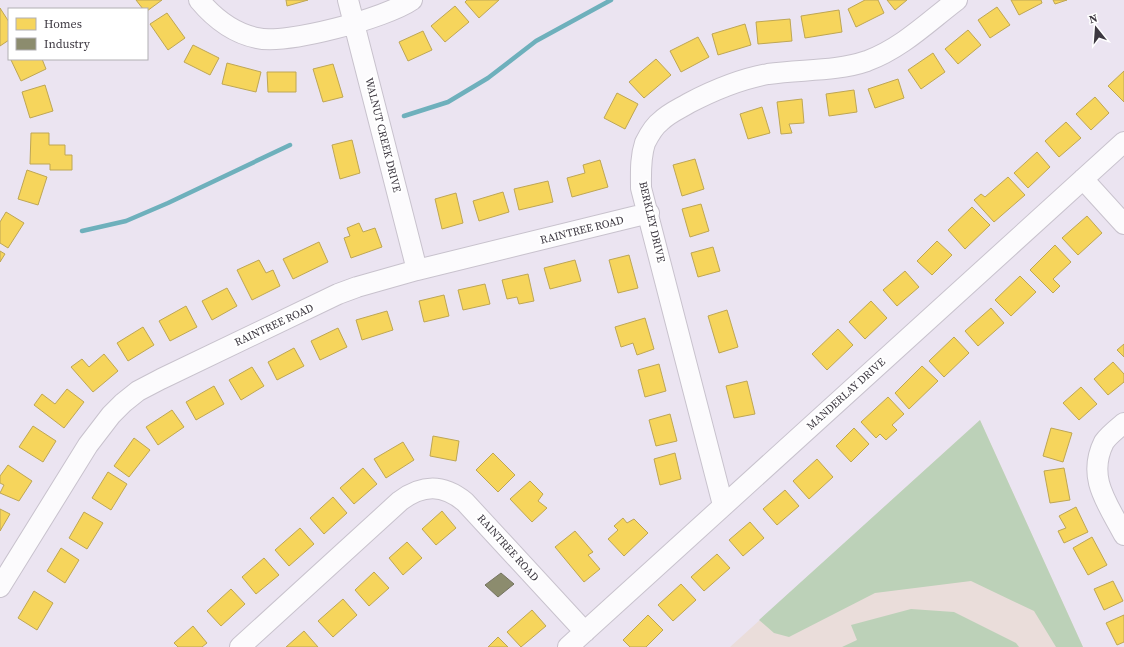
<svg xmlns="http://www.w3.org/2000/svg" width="1124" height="647" font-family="'Source Serif 4',serif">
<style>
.education{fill:#eaddda}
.green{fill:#bcd1b8}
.homes{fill:#f6d55c;stroke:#bea654}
.industry{fill:#8c8c6e;stroke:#747360}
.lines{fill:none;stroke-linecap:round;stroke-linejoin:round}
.stream{stroke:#6eb0bc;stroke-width:4.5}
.minor-casing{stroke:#c8c2cd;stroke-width:22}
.minor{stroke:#fcfbfd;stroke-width:20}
.labels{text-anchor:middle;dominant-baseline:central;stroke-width:4;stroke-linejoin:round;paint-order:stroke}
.street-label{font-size:11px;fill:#3d3841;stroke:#fff}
</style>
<rect width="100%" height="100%" fill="#ebe4f1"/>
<path class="education" d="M980,420L1083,647H730Z"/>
<path class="green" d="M980,420L1083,647H1056L1034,611L971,581L875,593L789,637L774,633L759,620Z
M911,609L954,612L1016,643L1019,647H842L857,640L851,625Z"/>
<path class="homes" d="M136,0H162L147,11V9H143Z
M286,0H308L287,6Z
M467,0H499L479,18L465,2Z
M865,0H878L884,13L856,27L848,9Z
M887,0H907L895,10Z
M1011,0H1041L1042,3L1019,15Z
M1053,0H1067L1055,4Z
M455,6L469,22L445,42L431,26Z
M997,7L1010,25L990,38L978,20Z
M0,8L9,22V40L0,46Z
M839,10L842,32L805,38L801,16Z
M167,13L185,38L168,50L150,24Z
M790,19L792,41L758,44L756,22Z
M745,24L751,45L718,55L712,34Z
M968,30L981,45L958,64L945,49Z
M423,31L432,50L408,61L399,42Z
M698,37L709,57L681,72L670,51Z
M193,45L219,58L210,75L184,62Z
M933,53L945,72L921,89L908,70Z
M14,59H42L46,69L21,81L11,60Z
M656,59L671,75L644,98L629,82Z
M227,63L261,72L256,92L222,84Z
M333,64L343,97L323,102L313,69Z
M1124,71V102L1108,86Z
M267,72H296V92H268Z
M898,79L904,98L875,108L868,89Z
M45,85L53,111L30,118L22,92Z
M854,90L857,112L829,116L826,94Z
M617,93L638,104L625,129L604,118Z
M1095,97L1109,113L1091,130L1076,114Z
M802,99L804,123L789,124L792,133L781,134L777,102Z
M762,107L770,133L748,139L740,114Z
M1066,122L1081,138L1059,157L1045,141Z
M31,133H49V145H65V155H72V170H50V164H30Z
M352,140L360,173L340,179L332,145Z
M1037,152L1050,167L1028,188L1014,173Z
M695,159L704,189L682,196L673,165Z
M600,160L608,187L572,197L567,178L585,173L583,165Z
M27,170L47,177L38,205L18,199Z
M1008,177L1025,195L994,222L974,200L981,194L985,197Z
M548,181L553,202L519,210L514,189Z
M503,192L509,212L479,221L473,201Z
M456,193L463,223L442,229L435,199Z
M701,204L709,231L690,237L682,209Z
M972,207L990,225L965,249L948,230Z
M6,212L24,223L8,248L0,243V222Z
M1087,216L1102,233L1078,255L1062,238Z
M359,223L363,232L375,228L382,247L351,258L344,238L350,236L347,228Z
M937,241L952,255L932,275L917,261Z
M319,242L328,262L293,279L283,259Z
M1055,245L1071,262L1053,279L1060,286L1053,293L1030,270Z
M713,247L720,271L698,277L691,253Z
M0,251L5,254L0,262Z
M629,255L638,288L618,293L609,260Z
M259,260L266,273L273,270L280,286L252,300L237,270Z
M575,260L581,281L550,289L544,268Z
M905,271L919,287L897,306L883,290Z
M528,274L534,301L519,304L517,297L507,299L502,280Z
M1020,276L1036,292L1011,316L995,300Z
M485,284L490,304L463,310L458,290Z
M227,288L237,306L212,320L202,301Z
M444,295L449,316L424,322L419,301Z
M871,301L887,318L865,339L849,322Z
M186,306L197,327L170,341L159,321Z
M991,308L1004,323L978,346L965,331Z
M727,310L738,347L719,353L708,316Z
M387,311L393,330L362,340L356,320Z
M645,318L654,349L637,355L633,343L621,347L615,327Z
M143,327L154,345L128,361L117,343Z
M338,328L347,347L320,360L311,341Z
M838,329L853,345L827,370L812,354Z
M954,337L969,353L944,377L929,361Z
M1124,344V357L1117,350Z
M294,348L304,366L277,380L268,362Z
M104,354L118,371L93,392L71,367L82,359L89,367Z
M1113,362L1124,374V382L1108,395L1094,379Z
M659,364L666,391L645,397L638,370Z
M922,366L938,381L909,409L895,393Z
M252,367L264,386L241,400L229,380Z
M747,381L755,414L734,418L726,386Z
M214,386L224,404L196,420L186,402Z
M1081,387L1097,404L1079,420L1063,403Z
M67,389L84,402L64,428L34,405L42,394L55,404Z
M888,397L904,414L892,425L897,430L886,440L880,434L876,438L861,422Z
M172,410L184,427L158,445L146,427Z
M670,414L677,441L656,446L649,420Z
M33,426L56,441L43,462L19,447Z
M854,428L869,444L851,462L836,446Z
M1051,428L1072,433L1063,462L1043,456Z
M433,436L459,441L456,461L430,456Z
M134,438L150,450L129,477L114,466Z
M403,442L414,460L386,478L374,459Z
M493,453L515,475L498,492L476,470Z
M675,453L681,479L660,485L654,459Z
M817,459L833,477L809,499L793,481Z
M8,465L32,481L19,501L0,493L4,485L0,483V476Z
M363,468L377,484L354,504L340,488Z
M1064,468L1070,500L1050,503L1044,471Z
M108,472L127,484L111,510L92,498Z
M530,481L543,494L538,501L547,508L532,522L510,499Z
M785,490L799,506L777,525L763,509Z
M333,497L347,513L324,534L310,518Z
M1076,507L1088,532L1064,543L1058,531L1066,528L1059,516Z
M0,509L10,514L0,531Z
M442,511L456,528L436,545L422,529Z
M84,512L103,523L87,549L69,538Z
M623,518L627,523L634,519L648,533L624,556L608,539L618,530L614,526Z
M750,522L764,538L743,556L729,540Z
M300,528L314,544L289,566L275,550Z
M575,531L593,552L588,555L600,569L584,582L555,547Z
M1092,537L1107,565L1088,575L1073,548Z
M407,542L422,558L403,575L389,558Z
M61,548L79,560L65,583L47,571Z
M717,554L730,568L704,591L691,577Z
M264,558L279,575L256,594L242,577Z
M374,572L389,588L369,606L355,590Z
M1113,581L1123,601L1104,610L1094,589Z
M681,584L696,600L673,621L658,605Z
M231,589L245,604L221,626L207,611Z
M34,591L53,603L37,630L18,618Z
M343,599L357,615L333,637L318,621Z
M532,610L546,626L521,647L507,632Z
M648,615L663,630L646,647H630L623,640Z
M1124,615V642L1117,645L1106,623Z
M193,626L207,643L202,647H178L174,643Z
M304,631L318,647H286Z
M498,637L508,647H488Z"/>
<path class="industry" d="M501,573L514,584L498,597L485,585Z"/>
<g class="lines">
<path class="stream" d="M404,116L448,102L488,78L536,41L611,0
M82,231L126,221L168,203L290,145"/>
<g class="minor-casing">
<path id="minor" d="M199,0C214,18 233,33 257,38C286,45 386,18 412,0
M348,0L417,270
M1083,179L1124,224
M1124,423C1118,428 1109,435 1104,442C1086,478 1108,504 1124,535
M723,505L641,188C641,173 640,158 645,143C649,135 654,126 661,121C669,113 679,109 689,103C714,90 740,79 768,74C801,69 835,72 867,61C902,48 928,22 957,0
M0,587L88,445L111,415L123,403L138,391L161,379L338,294L357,287L417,270L649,213
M240,647L400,501C423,484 443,484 465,502L585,632
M568,647L1124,142"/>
</g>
<use href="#minor" class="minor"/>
</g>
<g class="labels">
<g class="street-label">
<text transform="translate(383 135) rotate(76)">WALNUT CREEK DRIVE</text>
<text transform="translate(652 222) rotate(77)">BERKLEY DRIVE</text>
<text transform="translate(582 230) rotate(-14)">RAINTREE ROAD</text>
<text transform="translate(274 325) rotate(-25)">RAINTREE ROAD</text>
<text transform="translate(846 394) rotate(-42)">MANDERLAY DRIVE</text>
<text transform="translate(508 548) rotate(48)">RAINTREE ROAD</text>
</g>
</g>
<rect x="8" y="8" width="140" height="52" fill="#ffffff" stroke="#b1afb3"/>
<rect x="16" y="18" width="20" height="12" fill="#f6d55c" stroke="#b1afb3"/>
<text x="44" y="28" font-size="12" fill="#3d3841">Homes</text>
<rect x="16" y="38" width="20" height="12" fill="#8c8c6e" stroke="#b1afb3"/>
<text x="44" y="48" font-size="12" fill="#3d3841">Industry</text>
<g transform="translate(1096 28) rotate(343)" stroke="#ffffff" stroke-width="3" paint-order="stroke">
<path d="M0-3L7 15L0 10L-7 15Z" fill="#3d3841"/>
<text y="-6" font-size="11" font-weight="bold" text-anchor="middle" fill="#3d3841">N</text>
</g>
</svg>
